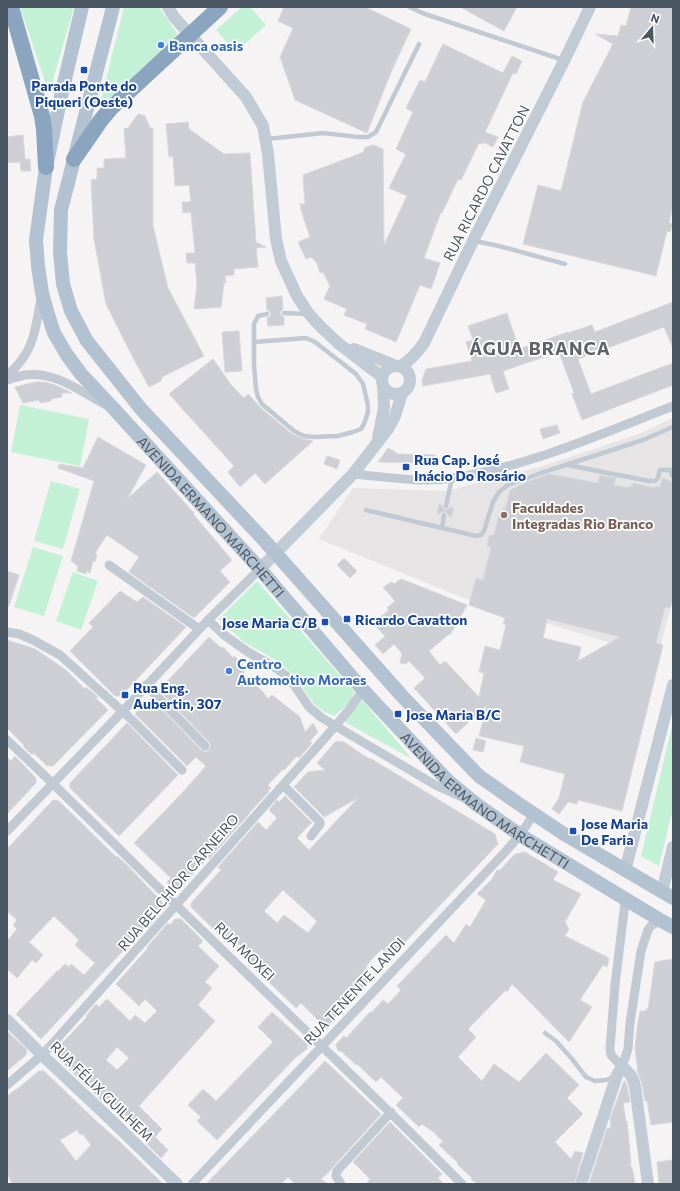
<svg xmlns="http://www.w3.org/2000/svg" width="680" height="1191" font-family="Commissioner,sans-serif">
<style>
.education{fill:#e6e4e5}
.green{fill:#c3f1d5}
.building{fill:#cdcfd5;stroke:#d7d9de;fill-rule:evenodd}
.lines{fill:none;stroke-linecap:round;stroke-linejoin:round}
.lane{stroke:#c1cad2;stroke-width:4.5}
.street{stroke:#c1cad2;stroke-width:9}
.secondary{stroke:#c1cbd6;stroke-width:12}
.primary{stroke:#b3c2d1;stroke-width:14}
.highway{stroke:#8ba5c1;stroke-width:16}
.shop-dot{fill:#3f7fe0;stroke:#fff;stroke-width:1.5}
.transit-dot{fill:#1a4fb4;stroke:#fff;stroke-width:1.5}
.education-dot{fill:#8d6e63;stroke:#fff;stroke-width:1.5}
.labels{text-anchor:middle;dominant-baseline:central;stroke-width:3.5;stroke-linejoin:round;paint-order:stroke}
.shop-label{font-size:14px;font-weight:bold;fill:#366cbe;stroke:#fff;text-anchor:start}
.transit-label{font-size:14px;font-weight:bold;fill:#164399;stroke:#fff;text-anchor:start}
.street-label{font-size:14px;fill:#4a5661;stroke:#fff}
.education-label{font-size:14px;font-weight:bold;fill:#785e54;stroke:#fff;text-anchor:start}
.district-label{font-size:18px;font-weight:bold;letter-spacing:1px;fill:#5f6368;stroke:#fff}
</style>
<rect width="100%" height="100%" fill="#f5f3f3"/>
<path class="education" d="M673,418V600L657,657L461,597L319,539L353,488L447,491L543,466L636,435Z"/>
<path class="green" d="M20,7H74L49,94Z
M124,7H159L178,35L99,108Z
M242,7H250L266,25L236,52L216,30Z
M20,405L89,419L80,466L11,452Z
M51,481L80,489L63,549L34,541Z
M33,547L63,556L44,616L14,607Z
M73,572L98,581L81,630L56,621Z
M257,581L354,692L351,702L334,716L325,712L313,703L294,675L274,659L244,642L219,619Z
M362,700L412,759L345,722Z
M673,722V808L659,866L641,856Z"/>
<path class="building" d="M284,7H365L411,29L391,72L367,133L295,100L280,57L293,28L278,21Z
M460,7H517L504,31Z
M631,7H673V205L669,223L673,224L670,232L667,231L656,276L523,244L538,185L561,191L583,102L613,44L595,34L618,36L621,25L626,26Z
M443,44L503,73L512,56L522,61L516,74L513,73L485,132L498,137L493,147L483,142V144L479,143L461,180L458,179L442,213L441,212L424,258L440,263L434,281L431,289L420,285L396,342L365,329L367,324L344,315L347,309L324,299L330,286L323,272L320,273L317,263L311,257L306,259L298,242L310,237L301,210L300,204H305L303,175L364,152V148L373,145L383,149L384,245L407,196L389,188L406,154L396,149L413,112L406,108L420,80L425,82Z
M138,114L145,116L150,128H153V226L168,288L204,356L162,377L161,381L149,387L128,348L106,304L94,239L91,180L97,179V168H104V159L126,158L124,129L128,128Z
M188,122L189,129L224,154L250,153L256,242L266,247L256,248L258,267L234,269V275L225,276L226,283H224L221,307L194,309L197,285L195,263H187L186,253H195L191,212L183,213L182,202H191L189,185L175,186L173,156L169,157L166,124Z
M23,135L25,159H30L31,171H21L20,162L7,163V137Z
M282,296L283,309L281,311L280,313L282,316L284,317V325L268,326L267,318L270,316L271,314L269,311L267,310L266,298Z
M673,302V348L664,327L578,359L591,394L673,363V385L582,420L572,394L574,393L559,352L503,371L509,389L496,393L490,374L423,386L422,380L426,369L472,361L466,342L473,340L468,326L507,313L519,349L568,332V333L592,325L595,332Z
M239,331L242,371L225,372L222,332Z
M213,359L232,386L244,398L248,394L263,410L292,434L303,439L313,441L265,484L255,473L240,487L228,472L234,466L169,394Z
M36,382H45L55,385L72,393H62V397L51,399V401L40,403L39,400L23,403L15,387Z
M557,425L560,433L543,439L540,429Z
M98,437L146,465L127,499L157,472L194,513L193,514L232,560L220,571L230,582L194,618L129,572L139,557L107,535L95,553L97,554L95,562L93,561L90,573L87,571L86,574L77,571L78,566L71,561L94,481L58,468L59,464L83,468Z
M388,448L398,454L436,455V463L378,462Z
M327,456L340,460L337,469L324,464Z
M549,474L598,483L600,475L616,478L614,485L629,488L630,486L632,487L633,483L655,488V486L660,487L662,478L673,482V602H672L670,608L665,607L656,643L663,645L622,811L578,800L577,804L568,802L559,814L552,809L559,798L565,774L520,762L524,746L479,736L487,705L456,734L414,688L425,678L409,661L406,664L400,663L402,653L394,644L383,654L375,645L385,636L373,623L389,610L387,608L395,601L383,587L392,582L394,584L401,579L467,605L450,635L449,634L429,651L440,665L445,661L479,697L484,673L479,672L485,646L500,650L506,625L503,624L505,618L469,605L476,578L483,580L491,547L487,546L489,536H491L492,534L494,535L499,514H502L503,508L505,509L510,490L529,481ZM547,619L620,637L578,661L581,647L543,638Z
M439,504L442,505L443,508L445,510L448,509L450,507L454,508L452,517L448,516L447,513L445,511L442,512L440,514L437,513Z
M344,558L357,571L350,578L337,565Z
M7,571L19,575L9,606H7Z
M120,591L137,602L143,597L186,627L121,696H115L70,651L93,627L89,623Z
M209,637L221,648L223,647L233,658L234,656L247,669L243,673L263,692L268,699L272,695L300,717L305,732L313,723L318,732L310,741L312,743L299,758L297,756L284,770L283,769L268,785L271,788L268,791L269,792L249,813H250L209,859L208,858L179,889L175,885L172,888L167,882L171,878L134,843L182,793L206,766L196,757L187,766L135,714L151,698L201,750L206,752L209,750L211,745L209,742L159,690Z
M7,640L35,649L66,670L85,689L86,687L98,697H95L108,710L53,766H47L36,755L33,753L32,755L23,746L24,745L7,728Z
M127,723L178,775L119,836L70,788V783Z
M476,738L486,741L483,752L473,750Z
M336,741L344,742L369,759L370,758L495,834L498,844L391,957L382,949L370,961L366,967L374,975L326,1028L301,1003L296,1008L236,951L241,946L228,935L224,939L191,907V903L221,870L218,867L258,822L266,830L277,818L269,810L277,800L279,802L285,796L312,823L309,825L297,838L309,850L358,798L324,817L294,787L308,772L325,770L317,763ZM283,890L317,921L308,933L284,915L277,923L264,911Z
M15,756L36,778V783L7,814V757L11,761Z
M53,800L59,801L116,857L117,856L128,866L162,902V907L157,913L159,915L148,928L146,926L41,1039L16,1014L57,971H58L65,964L69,967L71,964L84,975L95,963L75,945L79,940L54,916L29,942L43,955L36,963L32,960L17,978L7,969V941L17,929L13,925L17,920L7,911V849Z
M525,852L558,872L553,880L581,894L565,922L569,929L565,936L609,958L607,967L603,965L580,1000L592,1007L569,1042L512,984L507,992L506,990L468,1029L476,1037L458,1057L482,1081L494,1064L519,1082L546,1053L579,1085L567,1098L583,1114L555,1142L571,1159L575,1151L583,1153L574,1184H478L471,1179L472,1178L457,1164L458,1163L439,1145L443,1141L436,1135V1134L422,1124L419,1127L396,1105L403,1098L381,1077L376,1082L357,1064L356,1065L341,1051H338L336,1044L344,1036L346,1038L370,1012L371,1013L383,1000L388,1004L401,990L397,986L446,935L454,943L466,924L470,927L486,900L477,894L492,879L497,870L499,871L515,854Z
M175,919H181L203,941L198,946L219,966L205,982L212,988L198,1005L215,1021L139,1106L162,1129L155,1137L168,1150L161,1158L147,1144L151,1140L108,1098L104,1103L53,1053L87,1017L86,1016L96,1004L99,1007L107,999L130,1021L135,1015L145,1023L157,1011L145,999L139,1006L116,984L148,948L147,947L168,923L170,925ZM117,1047L129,1058L117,1070L106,1060Z
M673,959V1122L651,1125L647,1101H645L642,1084L638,1073L635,1048L637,1029L640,1011H646V1009H648L655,962Z
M272,1012L307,1044V1049L295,1058L217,1140L197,1121L201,1117L188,1105L203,1089L216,1101L273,1042L258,1027Z
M7,1031L27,1050L26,1055L7,1071Z
M325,1061L381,1114L333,1167L331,1170L321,1179L328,1184H295L288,1177L281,1184H206Z
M39,1071H44L95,1120L120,1142L163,1184H12L7,1172V1096L15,1090H16ZM77,1130L80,1135L83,1134L91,1145L76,1161L60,1140Z
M624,1081H625L627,1085L630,1102L623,1103L626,1122L627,1121L631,1163H630L633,1172L635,1184H589L607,1128H611L610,1119Z
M390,1122L442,1174L438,1178L444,1184H366L370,1179L353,1162Z
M673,1160V1184H659L657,1162Z"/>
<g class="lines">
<path class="lane" d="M409,7L425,14L563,60
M267,139L323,133L358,137H368L376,132L419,44
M475,241L499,246L565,264
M284,313L308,314
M254,342L306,338L315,342L356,374L363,384L368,405V412L364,424L361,429L353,432L338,436L314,437L304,436L294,431L262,404L258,397L256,389L254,365V324L258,316L267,314
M567,465L649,481H655L658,478L660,470H673
M670,470L673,477
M446,506L452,478
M366,510L476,536L481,535L484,531L493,502L499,492L508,485L541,473L643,440L673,427
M442,528L444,515
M545,1033L556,1041L572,1059L586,1077L595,1081L606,1080L615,1076"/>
<path class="street" d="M7,375C34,354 36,328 41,297
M7,380C13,378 19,376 25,375C55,371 80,391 104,404
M353,474C386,477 421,483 453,478C530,466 601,434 673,406
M109,565L199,629
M208,620L224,635L248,652L276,668L290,679L309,707L322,718L437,786L462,797
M7,632L19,634L33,640L60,655L131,719L182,770
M146,685L205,746
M7,740C65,794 120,850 176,905C271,998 368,1089 462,1184
M283,785L320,822V824L311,836
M7,831L122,712L208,620L260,569
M625,899L624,911L615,985L610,1048L611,1055L622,1067L628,1049L630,1023L641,951L648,930L651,926L660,920
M7,1085L42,1055L54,1042L324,739L349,710L363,690
M192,1184L506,851L520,835L534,814
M341,1184L336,1176L337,1171L391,1112"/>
<path class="secondary" d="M168,7L174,17L246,97L263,126L268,154L276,239L281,261L297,296L309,314L321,327L338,343L382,377
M354,349L394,365
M382 380a14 14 0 1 1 28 0a14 14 0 1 1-28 0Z
M401,366C411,360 417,353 424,343L473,241L564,61L590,7
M378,438L384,408L383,385
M260,569L353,474L388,429L395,416L402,393
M625,871L673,685
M662,892L673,847
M7,1020L42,1055L110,1119L177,1184
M581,1184L617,1075L622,1067C630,1073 633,1077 635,1086L648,1184"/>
<g class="primary">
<path id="s1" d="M82,7L62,92L46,167L36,240L38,266L42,293L47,311L54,333L67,355L81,374L114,409L260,569L363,690L448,781L476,804L520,835L660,920L673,927"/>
<path d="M113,7L61,210L60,252L63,284L71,311L87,341L141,409L263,539L402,696L479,776L519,804L564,834L673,898"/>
</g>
<path class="highway" d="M11,7L42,116L44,129L46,167
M74,159L101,120L111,108L220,7"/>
</g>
<g class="shop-dot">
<circle cx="161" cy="45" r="4"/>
<circle cx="229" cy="671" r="4"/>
</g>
<g class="transit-dot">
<rect x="80" y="66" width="8" height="8" rx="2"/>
<rect x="402" y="463" width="8" height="8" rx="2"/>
<rect x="343" y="615" width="8" height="8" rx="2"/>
<rect x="321" y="618" width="8" height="8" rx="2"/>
<rect x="121" y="691" width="8" height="8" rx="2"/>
<rect x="394" y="710" width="8" height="8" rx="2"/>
<rect x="569" y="827" width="8" height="8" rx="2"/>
</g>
<circle class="education-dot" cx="504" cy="515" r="4"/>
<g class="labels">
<g class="shop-label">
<text x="169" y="45">Banca oasis</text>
<text x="237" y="663">Centro<tspan x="237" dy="16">Automotivo Moraes</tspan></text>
</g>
<g class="transit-label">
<text x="84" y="85" text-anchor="middle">Parada Ponte do<tspan x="84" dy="16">Piqueri (Oeste)</tspan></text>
<text x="414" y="459">Rua Cap. José<tspan x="414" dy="16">Inácio Do Rosário</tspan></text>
<text x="355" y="619">Ricardo Cavatton</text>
<text x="317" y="622" text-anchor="end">Jose Maria C/B</text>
<text x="133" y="687">Rua Eng.<tspan x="133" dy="16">Aubertin, 307</tspan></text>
<text x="406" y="714">Jose Maria B/C</text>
<text x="581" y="823">Jose Maria<tspan x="581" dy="16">De Faria</tspan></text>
</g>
<g class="street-label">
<text transform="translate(486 183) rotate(-63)">RUA RICARDO CAVATTON</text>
<text stroke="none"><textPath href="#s1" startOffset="575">AVENIDA ERMANO MARCHETTI</textPath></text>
<text stroke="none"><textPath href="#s1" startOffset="971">AVENIDA ERMANO MARCHETTI</textPath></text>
<text transform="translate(178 882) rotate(-49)">RUA BELCHIOR CARNEIRO</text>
<text transform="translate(245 951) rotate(44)">RUA MOXEI</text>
<text transform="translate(354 991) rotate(-47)">RUA TENENTE LANDI</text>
<text transform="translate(102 1091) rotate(44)">RUA FÉLIX GUILHEM</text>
</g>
<g class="education-label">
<text x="512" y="507">Faculdades<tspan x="512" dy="16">Integradas Rio Branco</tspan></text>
</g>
<g class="district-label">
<text x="540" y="348">ÁGUA BRANCA</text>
</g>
</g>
<rect width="680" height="1191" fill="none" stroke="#4a5661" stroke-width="16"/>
<g transform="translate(652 28) rotate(19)" stroke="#ffffff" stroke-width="3" paint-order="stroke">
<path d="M0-3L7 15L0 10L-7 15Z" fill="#4a5661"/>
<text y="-6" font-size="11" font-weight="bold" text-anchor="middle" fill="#4a5661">N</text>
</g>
</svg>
